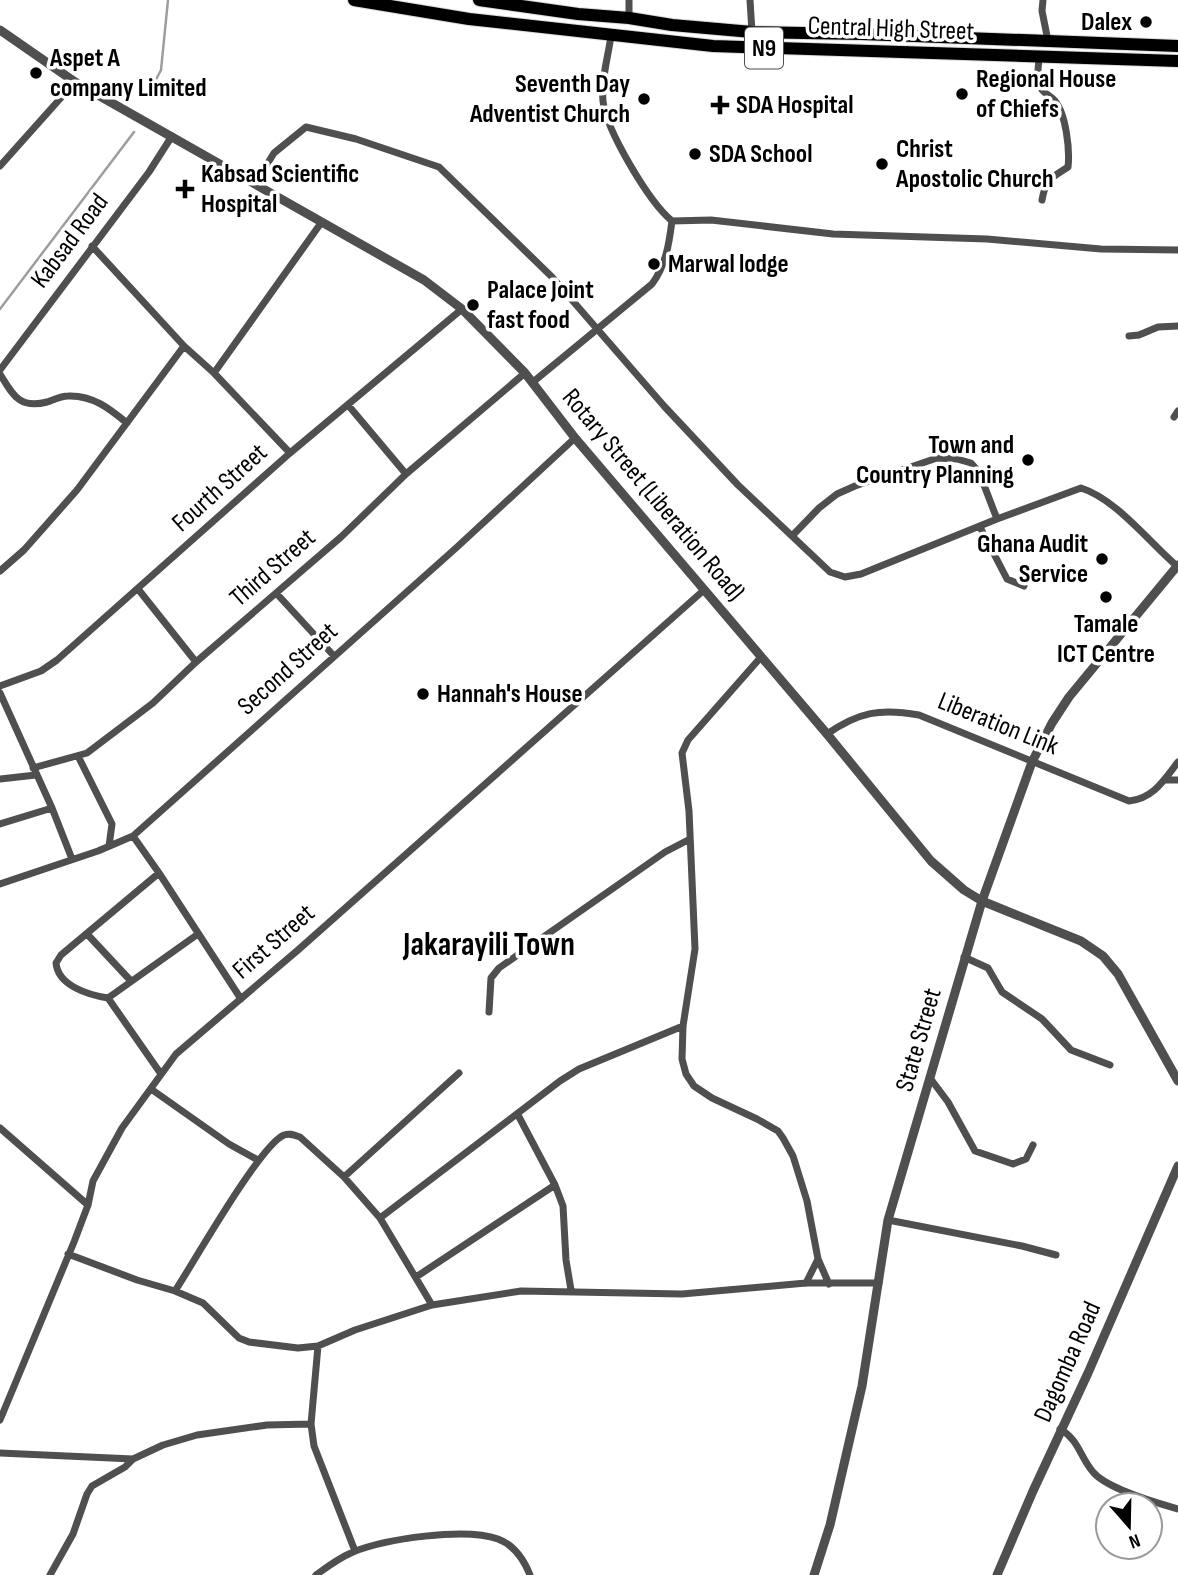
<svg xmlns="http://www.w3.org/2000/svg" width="1178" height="1575" font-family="'Sofia Sans Condensed',sans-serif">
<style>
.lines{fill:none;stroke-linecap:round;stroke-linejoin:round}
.stream{stroke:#9d9d9d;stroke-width:2.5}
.trunk-casing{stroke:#dbdbdb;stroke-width:14}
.minor{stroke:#4f4f4f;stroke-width:7}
.tertiary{stroke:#4f4f4f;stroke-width:9}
.trunk{stroke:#000;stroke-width:12}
.poi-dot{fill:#000;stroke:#fff;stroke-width:2.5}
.labels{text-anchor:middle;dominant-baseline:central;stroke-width:7;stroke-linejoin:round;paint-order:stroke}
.shield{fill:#fff;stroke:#4c4c4c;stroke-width:2}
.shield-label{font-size:24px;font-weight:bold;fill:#000}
.poi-label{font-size:26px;font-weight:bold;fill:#000;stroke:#fff;text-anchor:start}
.street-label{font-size:26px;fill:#000;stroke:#fff}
.district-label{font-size:33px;font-weight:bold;fill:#000;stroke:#fff}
</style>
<rect width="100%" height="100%" fill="#fff"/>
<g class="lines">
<path class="stream" d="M149,93L161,70L168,0
M0,309L134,132"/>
<g class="trunk-casing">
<path id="trunk" d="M354,0L469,19L713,46L1178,61
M479,0L578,14L629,18L672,25L752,32L861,34L1178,46"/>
</g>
<path class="minor" d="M750,0L752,32
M1043,0L1042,11L1048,41
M629,18V0
M611,36C608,57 601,80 603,101C606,130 649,202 672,221
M1039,56C1039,65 1036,77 1039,85C1042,93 1050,95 1055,101C1066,114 1070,150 1068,167C1050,179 1046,178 1042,200
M0,166L75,82
M255,184L274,153L306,127L356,139L439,167L552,277L664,406L738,485L830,572L845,577L861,574L997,519L1081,488C1116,499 1149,542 1177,566
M92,246L184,346L214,373L290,453
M1129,336L1139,335L1158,327L1178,326
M0,370L149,172L172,136
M214,373L321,223
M0,374C13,395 19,409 47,402C53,400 61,396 68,396C93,395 110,409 127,423
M533,382L652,284C666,265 669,244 672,221L711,220L833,234L987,239L1101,249L1178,250
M348,405L406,474
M1174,417L1178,411
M980,527L1007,579L1024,586
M792,536L819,508L837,494L855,486L937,458L957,459L971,463L979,472L997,519
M0,571L24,550L77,490L184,346
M138,589L196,662
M277,594L334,656
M761,657L688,740L682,753L689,811L695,949L683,1026L682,1059L686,1074L694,1086L712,1098L757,1119L778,1131L783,1138L793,1156L807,1201L818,1259L829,1284
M0,686L41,671L57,660L290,453L462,309
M0,693L52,808L72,859
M827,734C859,712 880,708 919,715L1129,801C1153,799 1164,780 1178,762
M78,756L112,824L109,846
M33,768L87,753L153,703L196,662L341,537L406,474L525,373
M0,779L36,775
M1164,780H1178
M0,824L52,808
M133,836L159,873L241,999
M0,884L98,851L133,836L456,548L575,438
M88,935L130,980
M964,957L988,968L1002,992L1042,1019L1071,1050L1110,1065
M108,998C89,995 58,986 56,963L61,955L159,873
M489,1012L491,978L499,968L665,852L690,839
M161,1074L108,998L198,934
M930,1078L948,1102L975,1151L1013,1164L1026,1159L1033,1145
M151,1089L229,1144L258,1160
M518,1115L555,1185L563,1206L566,1260L571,1290
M0,1128L88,1205
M344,1177L459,1073
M380,1218L560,1081L579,1069L683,1026
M888,1220L1022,1246L1056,1255
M68,1254L137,1280L175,1291L203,1303L239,1338L249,1342L298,1348L318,1346L355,1330L432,1305L521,1291L682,1294L806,1283H879
M416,1277L555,1185
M806,1283L818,1259
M175,1291C194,1262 260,1145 284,1135C290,1133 294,1135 300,1137L344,1177L380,1218L432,1305
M318,1346L311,1424L314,1446L355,1551
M0,1420L74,1242L88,1205L93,1181L122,1128L176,1054L298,950L704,590
M1060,1429C1079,1440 1080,1457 1093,1472C1107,1489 1157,1503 1178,1509
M0,1453L133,1459L163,1445L197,1435L267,1425L311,1424
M50,1575L73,1534L87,1494L92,1486L125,1467L133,1459
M316,1575C328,1566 339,1558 353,1552C385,1539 465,1527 498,1539C514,1545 524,1560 530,1575"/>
<path class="tertiary" d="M0,30L75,82L424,280L462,309L525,373L575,438L827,734L931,861L964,890L982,901L1081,941L1103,956L1118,974L1178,1081
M814,1575L830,1525L862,1386L888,1220L982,901L1032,762L1052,723L1069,697L1178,565
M997,1575L1033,1491L1088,1373L1178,1166"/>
<use href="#trunk" class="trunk"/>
</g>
<g class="poi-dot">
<circle cx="1146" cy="22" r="7"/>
<circle cx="36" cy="73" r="7"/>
<circle cx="962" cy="94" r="7"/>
<circle cx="644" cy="99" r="7"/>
<path d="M716.5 94.5h7v7h7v7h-7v7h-7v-7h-7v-7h7z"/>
<circle cx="695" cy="154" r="7"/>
<circle cx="882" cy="164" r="7"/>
<path d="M181.5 178.5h7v7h7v7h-7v7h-7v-7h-7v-7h7z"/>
<circle cx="654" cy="264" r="7"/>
<circle cx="473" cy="305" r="7"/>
<circle cx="1028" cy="460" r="7"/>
<circle cx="1102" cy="559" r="7"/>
<circle cx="1106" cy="597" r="7"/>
<circle cx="423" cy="694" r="7"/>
</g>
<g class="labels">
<rect class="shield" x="745" y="27.5" width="38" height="41" rx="5"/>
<g class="shield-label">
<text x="764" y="48">N9</text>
</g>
<g class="poi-label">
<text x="1132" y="22" text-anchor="end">Dalex</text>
<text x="50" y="58">Aspet A<tspan x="50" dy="30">company Limited</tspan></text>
<text x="976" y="79">Regional House<tspan x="976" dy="30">of Chiefs</tspan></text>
<text x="630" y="84" text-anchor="end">Seventh Day<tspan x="630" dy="30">Adventist Church</tspan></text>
<text x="736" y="105">SDA Hospital</text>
<text x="896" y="149">Christ<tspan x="896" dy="30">Apostolic Church</tspan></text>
<text x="709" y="154">SDA School</text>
<text x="201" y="174">Kabsad Scientific<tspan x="201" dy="30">Hospital</tspan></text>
<text x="668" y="264">Marwal lodge</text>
<text x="487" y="290">Palace Joint<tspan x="487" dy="30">fast food</tspan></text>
<text x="1014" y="445" text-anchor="end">Town and<tspan x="1014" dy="30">Country Planning</tspan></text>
<text x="1088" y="544" text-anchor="end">Ghana Audit<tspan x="1088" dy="30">Service</tspan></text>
<text x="1106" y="624" text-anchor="middle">Tamale<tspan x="1106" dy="30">ICT Centre</tspan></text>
<text x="437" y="694">Hannah's House</text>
</g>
<g class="street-label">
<text transform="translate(891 29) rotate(2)">Central High Street</text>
<text transform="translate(70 241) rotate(-53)">Kabsad Road</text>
<text transform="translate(220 488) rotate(-42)">Fourth Street</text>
<text transform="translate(653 495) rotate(50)">Rotary Street (Liberation Road)</text>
<text transform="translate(273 568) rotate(-41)">Third Street</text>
<text transform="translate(288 669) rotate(-42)">Second Street</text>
<text transform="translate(998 724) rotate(22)">Liberation Link</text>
<text transform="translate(274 942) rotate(-41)">First Street</text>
<text transform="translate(919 1040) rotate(-74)">State Street</text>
<text transform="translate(1068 1362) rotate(-66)">Dagomba Road</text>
</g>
<g class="district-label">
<text x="489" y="945">Jakarayili Town</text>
</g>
</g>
<g transform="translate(1129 1526) rotate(160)"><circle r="33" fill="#ffffff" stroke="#999999" stroke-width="2"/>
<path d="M0-5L12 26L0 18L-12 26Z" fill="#000000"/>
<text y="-10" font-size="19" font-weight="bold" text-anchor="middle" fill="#000000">N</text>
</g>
</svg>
